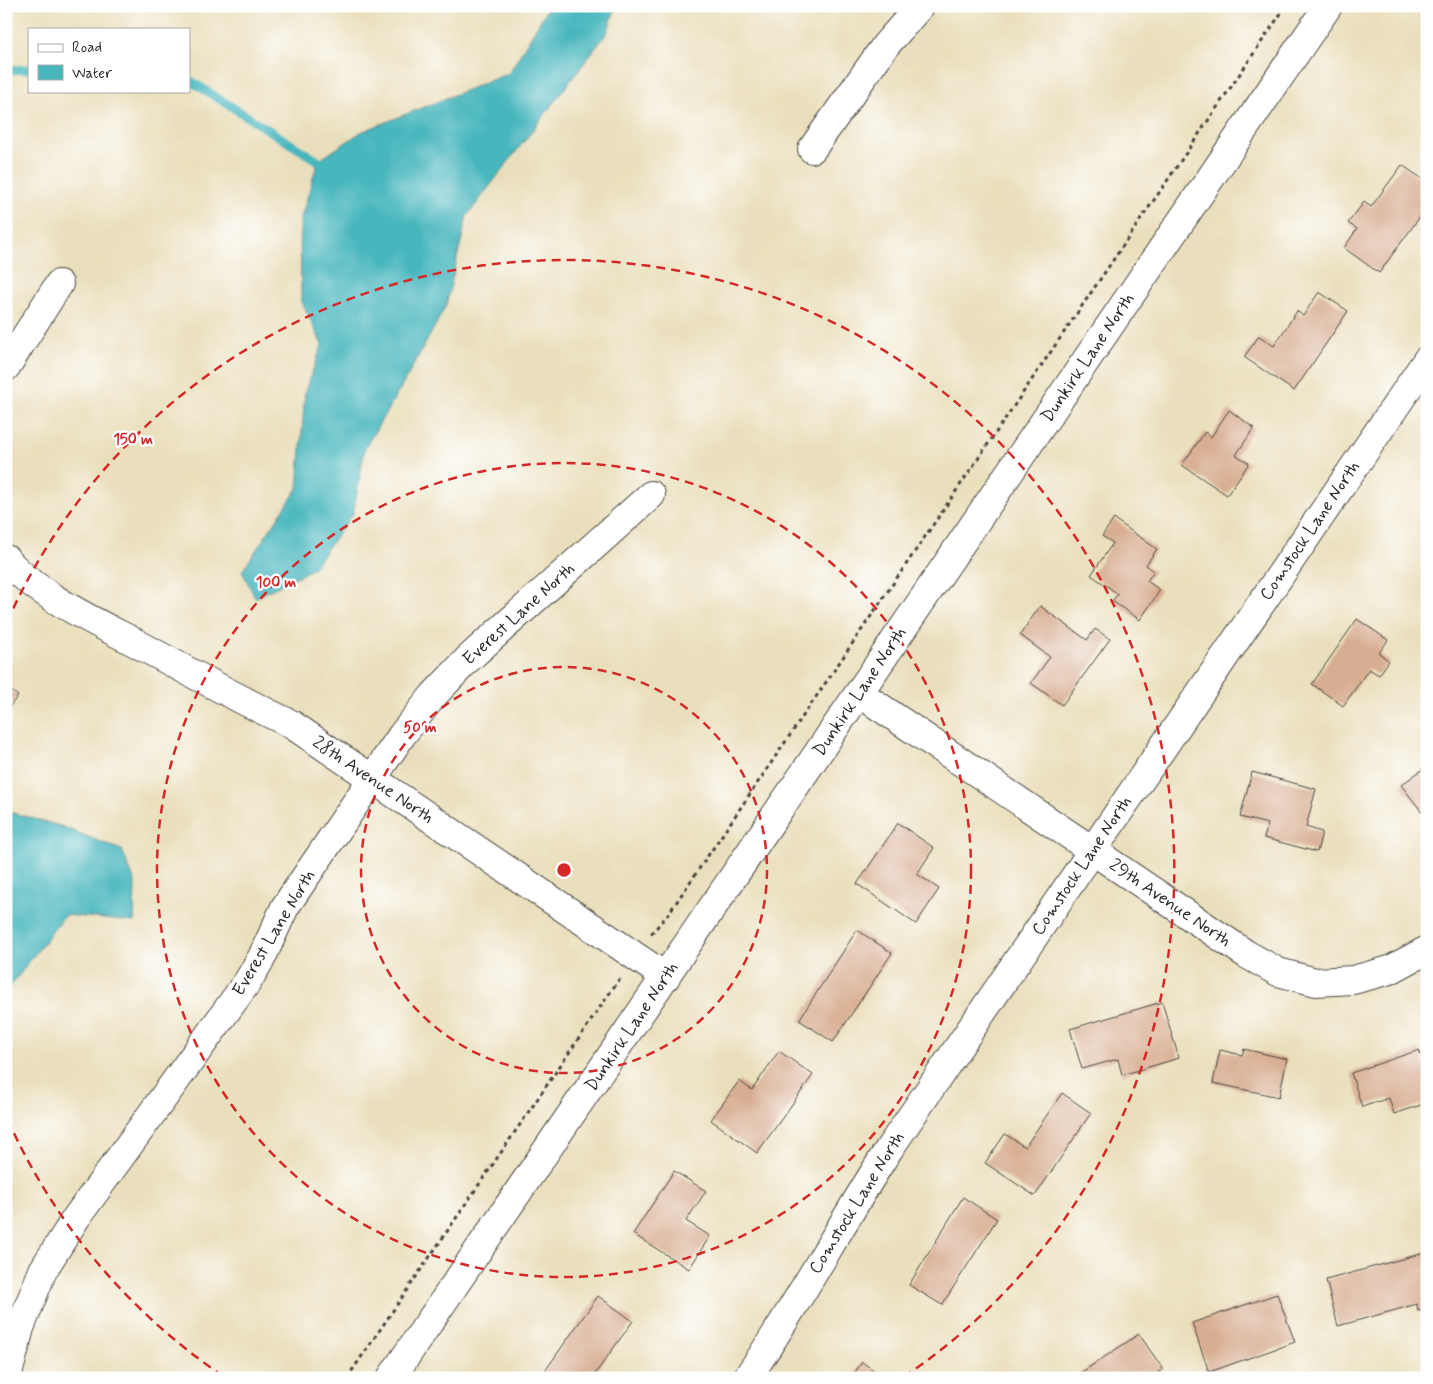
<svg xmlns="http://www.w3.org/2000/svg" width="1433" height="1384" font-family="Mynerve,sans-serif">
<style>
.water{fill:#47b6bd;stroke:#397074}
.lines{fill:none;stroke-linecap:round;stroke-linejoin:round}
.stream{stroke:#47b6bd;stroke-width:9}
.building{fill:#d8ae92}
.minor-casing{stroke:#484641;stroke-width:30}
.path{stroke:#484641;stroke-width:3;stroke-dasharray:4 4;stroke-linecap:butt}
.minor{stroke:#fff;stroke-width:28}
.ring{fill:none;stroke:#d62828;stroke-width:2.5;stroke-dasharray:9 6}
.labels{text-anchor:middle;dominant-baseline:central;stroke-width:4.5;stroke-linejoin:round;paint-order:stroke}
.street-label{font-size:18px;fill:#2b2b2b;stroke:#fff}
.centre{fill:#d62828;stroke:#fff;stroke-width:2.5}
.ring-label{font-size:15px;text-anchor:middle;font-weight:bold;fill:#d62828;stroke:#fff;stroke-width:4.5;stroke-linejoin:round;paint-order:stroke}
</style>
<rect width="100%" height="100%" fill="#fff"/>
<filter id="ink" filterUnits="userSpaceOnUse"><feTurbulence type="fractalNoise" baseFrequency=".02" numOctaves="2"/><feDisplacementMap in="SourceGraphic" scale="10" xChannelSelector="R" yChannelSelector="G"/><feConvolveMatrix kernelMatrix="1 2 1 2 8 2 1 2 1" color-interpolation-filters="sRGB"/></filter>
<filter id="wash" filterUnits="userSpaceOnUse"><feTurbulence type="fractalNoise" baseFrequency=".0096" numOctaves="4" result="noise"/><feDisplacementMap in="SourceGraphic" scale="20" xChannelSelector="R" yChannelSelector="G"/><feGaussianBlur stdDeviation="1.12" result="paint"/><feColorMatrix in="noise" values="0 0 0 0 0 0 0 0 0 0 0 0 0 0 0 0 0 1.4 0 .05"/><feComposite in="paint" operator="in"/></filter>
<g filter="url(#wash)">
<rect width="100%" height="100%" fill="#eadfbc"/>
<path class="water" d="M549,6H616L607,33L467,216L446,306L402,386L365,448L353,514L312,569L255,598L242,571L298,488L305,391L322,345L301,300L300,221L318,161L361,132L509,73Z
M6,811L60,826L122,850L135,882L134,922L65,915L6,992Z"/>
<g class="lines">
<path class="stream" d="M6,70L29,69
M189,80L318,161"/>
</g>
<g id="blocks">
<path class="building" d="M1402,165L1427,182V207L1379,273L1344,248L1357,229L1348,223L1364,202L1371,207Z
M1319,292L1348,311L1294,391L1244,357L1259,336L1274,346L1297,311L1303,316Z
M1229,410L1254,428L1236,455L1249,463L1227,495L1182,465L1205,432L1211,437Z
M1114,519L1157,549L1146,565L1154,571L1147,581L1160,590L1140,620L1112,601L1118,594L1091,575L1113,543L1102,536Z
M1040,606L1087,640L1095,629L1110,639L1062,705L1031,683L1050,657L1020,635Z
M1357,619L1388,640L1379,653L1389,661L1379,675L1369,669L1343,706L1312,684Z
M6,687L18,696L6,711Z
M1427,766V816L1426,817L1401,785Z
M1252,772L1316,789L1306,827L1322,832L1317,852L1264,838L1268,824L1240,817Z
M898,823L934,848L917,874L939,889L916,924L857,884Z
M857,930L892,953L833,1042L799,1020Z
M1162,1002L1179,1058L1122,1075L1118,1059L1082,1069L1070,1029Z
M1244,1049L1287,1059L1279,1097L1213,1083L1220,1050L1242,1055Z
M1419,1050L1424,1063L1427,1062V1103L1394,1114L1389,1098L1362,1107L1351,1073Z
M779,1051L813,1075L757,1153L711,1120L739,1081L752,1090Z
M1062,1093L1091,1113L1035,1196L985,1163L1005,1134L1025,1147Z
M674,1171L706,1191L686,1221L710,1236L689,1269L633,1234Z
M963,1197L997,1219L942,1305L909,1285Z
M1427,1252V1309L1418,1311L1417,1304L1338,1326L1326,1280Z
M1277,1294L1295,1342L1209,1372L1192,1323Z
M598,1296L633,1321L592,1378H540Z
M1139,1334L1163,1369L1150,1378H1073Z
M862,1362L885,1378H851Z"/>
</g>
</g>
<g filter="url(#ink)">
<use href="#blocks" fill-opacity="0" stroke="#484641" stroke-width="1"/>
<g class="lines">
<g class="minor-casing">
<path id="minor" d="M812,149L885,46L920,6
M6,367L59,284
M6,559C37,595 94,621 136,643C187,671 238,699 291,724L666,977
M859,693L1246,954L1278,972L1316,982L1353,980L1390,970L1427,950
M7,1378L20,1328L43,1270L76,1218L248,981L262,957L285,907L402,735L433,696L468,659L651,495
M391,1378L1328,6
M747,1378C798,1304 840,1225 889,1149L1427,360"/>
</g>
<path class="path" d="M651,934L669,913L1286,6
M347,1378L620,978"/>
<use href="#minor" class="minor"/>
</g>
</g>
<g class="ring">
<circle cx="564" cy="870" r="203"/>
<circle cx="564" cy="870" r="407"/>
<path d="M223 1376A610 610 0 0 1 7 1118M7 622A610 610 0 1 1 905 1376"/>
</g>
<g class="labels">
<g class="street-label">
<text transform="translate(1088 358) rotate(-56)">Dunkirk Lane North</text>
<text transform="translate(1310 531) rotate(-56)">Comstock Lane North</text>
<text transform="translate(519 614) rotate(-42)">Everest Lane North</text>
<text transform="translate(860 692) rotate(-56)">Dunkirk Lane North</text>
<text transform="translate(373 780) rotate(34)">28th Avenue North</text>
<text transform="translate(1082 866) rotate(-56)">Comstock Lane North</text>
<text transform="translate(1170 903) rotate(34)">29th Avenue North</text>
<text transform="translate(274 933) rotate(-59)">Everest Lane North</text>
<text transform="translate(632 1027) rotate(-56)">Dunkirk Lane North</text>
<text transform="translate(857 1203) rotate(-58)">Comstock Lane North</text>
</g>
</g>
<circle cx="564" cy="870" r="8" class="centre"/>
<g class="ring-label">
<text x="133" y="444">150 m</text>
<text x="276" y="587">100 m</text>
<text x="420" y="732">50 m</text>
</g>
<rect width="1433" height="1384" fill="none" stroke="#fff" stroke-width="25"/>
<rect x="28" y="28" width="162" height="65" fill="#ffffff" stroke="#aaaaaa"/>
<rect x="38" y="44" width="25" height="8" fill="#ffffff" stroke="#aaaaaa"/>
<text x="72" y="52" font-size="15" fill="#2b2b2b">Road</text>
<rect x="38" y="65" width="25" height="15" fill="#47b6bd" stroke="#aaaaaa"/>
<text x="72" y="78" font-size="15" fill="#2b2b2b">Water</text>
</svg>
